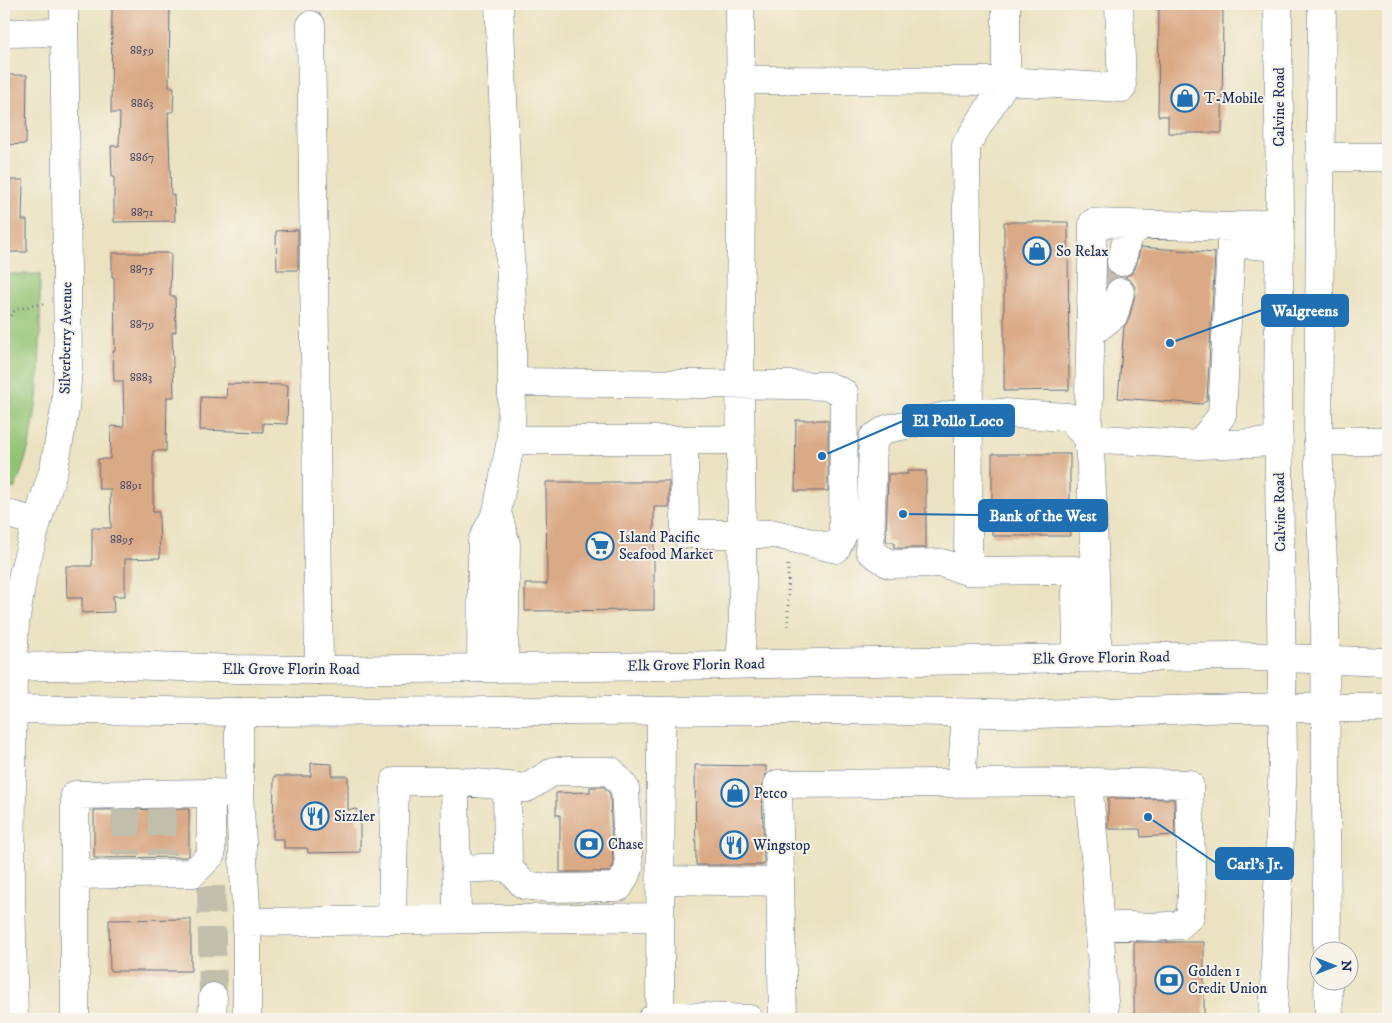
<svg xmlns="http://www.w3.org/2000/svg" width="1392" height="1023" font-family="'IM FELL DW Pica',serif">
<style>
.green{fill:#92c373;stroke:#567968}
.building{fill:#daa985}
.lines{fill:none;stroke-linecap:round;stroke-linejoin:round}
.minor-tunnel{stroke:#c1beac;stroke-width:28;stroke-dasharray:28 14;stroke-linecap:butt}
.minor-casing{stroke:#636e80;stroke-width:29}
.major-casing{stroke:#636e80;stroke-width:29}
.path{stroke:#636e80;stroke-width:3;stroke-dasharray:1 4;stroke-linecap:butt}
.minor{stroke:#fff;stroke-width:28}
.major{stroke:#fff;stroke-width:28}
.labels{text-anchor:middle;dominant-baseline:central;stroke-width:4;stroke-linejoin:round;paint-order:stroke}
.number-label{font-size:12px;fill:#4b4e68}
.poi-label{font-size:15px;fill:#1b2f5e;stroke:#f7f3e8;text-anchor:start}
.street-label{font-size:15px;fill:#1b2f5e;stroke:#f7f3e8}
.leader{fill:none;stroke:#1f6fb2;stroke-width:2}
.callout-dot{fill:#1f6fb2;stroke:#f7f3e8;stroke-width:2}
.callout{fill:#1f6fb2;stroke:#1f6fb2;stroke-width:2}
.callout-label{font-size:16px;text-anchor:middle;font-weight:bold;fill:#fff}
</style>
<rect width="100%" height="100%" fill="#f7f3e8"/>
<filter id="ink" filterUnits="userSpaceOnUse"><feTurbulence type="fractalNoise" baseFrequency=".02" numOctaves="2"/><feDisplacementMap in="SourceGraphic" scale="10" xChannelSelector="R" yChannelSelector="G"/><feConvolveMatrix kernelMatrix="1 2 1 2 8 2 1 2 1" color-interpolation-filters="sRGB"/></filter>
<filter id="wash" filterUnits="userSpaceOnUse"><feTurbulence type="fractalNoise" baseFrequency=".0096" numOctaves="4" result="noise"/><feDisplacementMap in="SourceGraphic" scale="20" xChannelSelector="R" yChannelSelector="G"/><feGaussianBlur stdDeviation="1.12" result="paint"/><feColorMatrix in="noise" values="0 0 0 0 0 0 0 0 0 0 0 0 0 0 0 0 0 1.4 0 .05"/><feComposite in="paint" operator="in"/></filter>
<g filter="url(#wash)">
<rect width="100%" height="100%" fill="#eae2c0"/>
<path class="green" d="M4,274H40C40,346 44,420 15,488L4,489Z"/>
<g id="blocks">
<path class="building" d="M112,4H170L169,87H174L173,112H168L171,195H174L175,221L114,222V177H112L111,146H119L120,113H111Z
M1159,4H1223L1222,133H1168V116H1158Z
M4,75H27L26,144L4,145Z
M4,180H23L22,220H27V252H4Z
M1004,222H1068L1069,390L1004,391Z
M298,230V270H277L276,231Z
M1141,247L1215,253L1207,400L1202,404L1118,398L1124,327L1129,319L1135,295V287L1131,281L1125,277L1132,273L1136,266Z
M112,253H171L170,296H175L176,332H172L174,397H167L166,451H153V512H159L160,558L125,559V596H113L114,612L82,613V598H67L66,566H92V528H111L110,489H99L98,459H110L111,426L124,427L123,381H114L113,351H115L114,277H112Z
M227,384L288,385L287,424L263,423V432L200,430L201,397L226,398Z
M796,420H828V491H795Z
M992,454H1070V536H992Z
M907,471H926V548H894V542H886L888,474H908Z
M641,481H669V507H654V610L525,611V584H547L546,482H641Z
M311,763L332,764V776H348V810L357,809V823H360V852L308,853L307,848H284V839H273L274,776H311Z
M695,765L766,766V775L762,784L764,865H696Z
M590,787H604L610,794L613,865L610,872H560V815H556V793L590,792Z
M1108,798L1174,799L1175,835L1141,837L1140,829H1108Z
M189,809V855L187,857L94,858V810Z
M191,919V971H110L109,920Z
M1134,942H1204V1018H1134Z"/>
</g>
</g>
<g filter="url(#ink)">
<use href="#blocks" fill-opacity="0" stroke="#636e80" stroke-width="1"/>
<g class="lines">
<path class="minor-tunnel" d="M1110,291L1111,262
M126,808V855
M162,808V855
M211,886L213,997"/>
<g class="minor-casing">
<path id="minor" d="M499,4L512,304V382
M740,4L741,146L740,383L743,621L740,664
M1006,4V81L1122,88L1119,4
M311,25L319,670
M4,33L64,32
M740,80L1006,81
M1006,81L966,145L969,411L1068,417L1088,438L1091,466L1098,658
M1320,157H1388
M1231,243L1280,247
M1121,262L1128,235L1142,225
M1091,333L1114,315L1120,292
M511,440H684
M1318,441H1388
M1279,442L1199,445L1088,438L1093,223L1232,227L1280,221
M1199,445L1222,415L1232,227
M497,512L511,440L512,382L791,385L828,386L844,393L843,534L836,549L776,534H685L684,440H741
M4,513L37,522
M968,571L941,563L889,564L870,551L873,438L887,429L969,411L968,571L1075,570
M1076,591L1077,658
M481,668L482,541L497,512L506,544L504,667
M239,712V794L247,922V1019
M455,781L457,919
M1088,782L1096,867L1105,1019
M961,783L966,713
M507,786L527,788L554,771H611L625,788L629,869L619,887L548,888L524,885L508,867
M75,875V795L211,793
M661,880L780,882
M392,920L395,781H455L507,786L508,867L456,869
M247,922L660,917
M660,1015L661,711
M14,1019L11,895L13,667L15,623L23,574L37,522L54,468L65,409L68,367L64,4
M75,1019V875L193,873L211,855V793L239,794
M212,1019L213,997
M652,1019L660,1015L749,1019
M783,1019L778,784L1088,782L1189,784L1192,897L1190,916L1180,925L1156,927L1099,925"/>
</g>
<g class="major-casing">
<path id="major" d="M1322,4L1318,441L1325,612L1327,950
M4,667L126,665L236,669L319,670L671,666L1077,658L1234,656L1388,662
M4,709L239,712L854,710L1038,714L1238,708H1388
M1328,980L1329,1019
M1273,1019L1283,757L1278,399L1280,221L1278,4"/>
</g>
<path class="path" d="M4,323L15,310L33,305L44,304
M788,626V562"/>
<use href="#minor" class="minor"/>
<use href="#major" class="major"/>
</g>
</g>
<defs>
<g id="shop-ring" transform="scale(1.4375)"><circle r="9.5" fill="#f7f3e8" stroke="#1f6fb2" stroke-width="1.5"/><path d="M-5-2.5h2.3a2.7 3.5 0 0 1 5.4 0H5L5.5 6h-11ZM-1.5-2.5h3a1.5 2.3 0 0 0-3 0Z" fill="#1f6fb2"/></g>
<g id="supermarket-ring" transform="scale(1.4375)"><circle r="9.5" fill="#f7f3e8" stroke="#1f6fb2" stroke-width="1.5"/><path d="M-6-5.5h2.5l.6 2H6L4.5 2H-2.5L-4.4-4H-6ZM-1.5 3.2a1.3 1.3 0 1 0 .1 0ZM3 3.2a1.3 1.3 0 1 0 .1 0Z" fill="#1f6fb2"/></g>
<g id="restaurant-ring" transform="scale(1.4375)"><circle r="9.5" fill="#f7f3e8" stroke="#1f6fb2" stroke-width="1.5"/><path d="M-5-6h1v4h1v-4h1v4h1v-4h1v5L-1.5 .5V6h-2V.5L-5-1ZM5-6V6H3V1.5H1.5Q1.5-4 5-6Z" fill="#1f6fb2"/></g>
<g id="bank-ring" transform="scale(1.4375)"><circle r="9.5" fill="#f7f3e8" stroke="#1f6fb2" stroke-width="1.5"/><path d="M-6-4H6V4H-6ZM0-2.3a2.3 2.3 0 1 0 0 4.6a2.3 2.3 0 1 0 0-4.6Z" fill="#1f6fb2"/></g>
</defs>
<g fill-rule="evenodd">
<use href="#shop-ring" x="1185" y="98"/>
<use href="#shop-ring" x="1037" y="251"/>
<use href="#supermarket-ring" x="600" y="546"/>
<use href="#shop-ring" x="735" y="793"/>
<use href="#restaurant-ring" x="315" y="816"/>
<use href="#bank-ring" x="589" y="844"/>
<use href="#restaurant-ring" x="734" y="845"/>
<use href="#bank-ring" x="1169" y="980"/>
</g>
<g class="labels">
<g class="number-label">
<text x="142" y="50">8859</text>
<text x="142" y="103">8863</text>
<text x="142" y="157">8867</text>
<text x="142" y="212">8871</text>
<text x="142" y="269">8875</text>
<text x="142" y="324">8879</text>
<text x="141" y="377">8883</text>
<text x="131" y="485">8891</text>
<text x="122" y="539">8895</text>
</g>
<g class="poi-label">
<text x="1204" y="98">T-Mobile</text>
<text x="1056" y="251">So Relax</text>
<text x="619" y="537">Island Pacific<tspan x="619" dy="17">Seafood Market</tspan></text>
<text x="754" y="793">Petco</text>
<text x="334" y="816">Sizzler</text>
<text x="608" y="844">Chase</text>
<text x="753" y="845">Wingstop</text>
<text x="1188" y="971">Golden 1<tspan x="1188" dy="17">Credit Union</tspan></text>
</g>
<g class="street-label">
<text transform="translate(1279 107) rotate(-90)">Calvine Road</text>
<text transform="translate(66 338) rotate(-89)">Silverberry Avenue</text>
<text transform="translate(1280 512) rotate(-91)">Calvine Road</text>
<text transform="translate(1101 658) rotate(-1)">Elk Grove Florin Road</text>
<text transform="translate(696 665) rotate(-1)">Elk Grove Florin Road</text>
<text x="291" y="669">Elk Grove Florin Road</text>
</g>
</g>
<path class="leader" d="M1170 343L1262 310M822 456L903 421M903 514L979 515M1148 817L1216 863"/>
<g class="callout-dot">
<circle cx="1170" cy="343" r="5"/>
<circle cx="822" cy="456" r="5"/>
<circle cx="903" cy="514" r="5"/>
<circle cx="1148" cy="817" r="5"/>
</g>
<g class="callout">
<rect x="1262" y="295" width="86" height="31" rx="5"/>
<rect x="903" y="405" width="111" height="31" rx="5"/>
<rect x="979" y="500" width="128" height="31" rx="5"/>
<rect x="1216" y="848" width="77" height="31" rx="5"/>
</g>
<g class="callout-label">
<text x="1305" y="316">Walgreens</text>
<text x="958" y="426">El Pollo Loco</text>
<text x="1043" y="521">Bank of the West</text>
<text x="1255" y="869">Carl's Jr.</text>
</g>
<rect width="1392" height="1023" fill="none" stroke="#f7f3e8" stroke-width="20"/>
<g transform="translate(1334 966) rotate(90)"><circle r="24" fill="#f7f3e8" stroke="#9fa5b1"/>
<path d="M0-4L9 19L0 12L-9 19Z" fill="#1f6fb2"/>
<text y="-8" font-size="14" font-weight="bold" text-anchor="middle" fill="#1b2f5e">N</text>
</g>
</svg>
